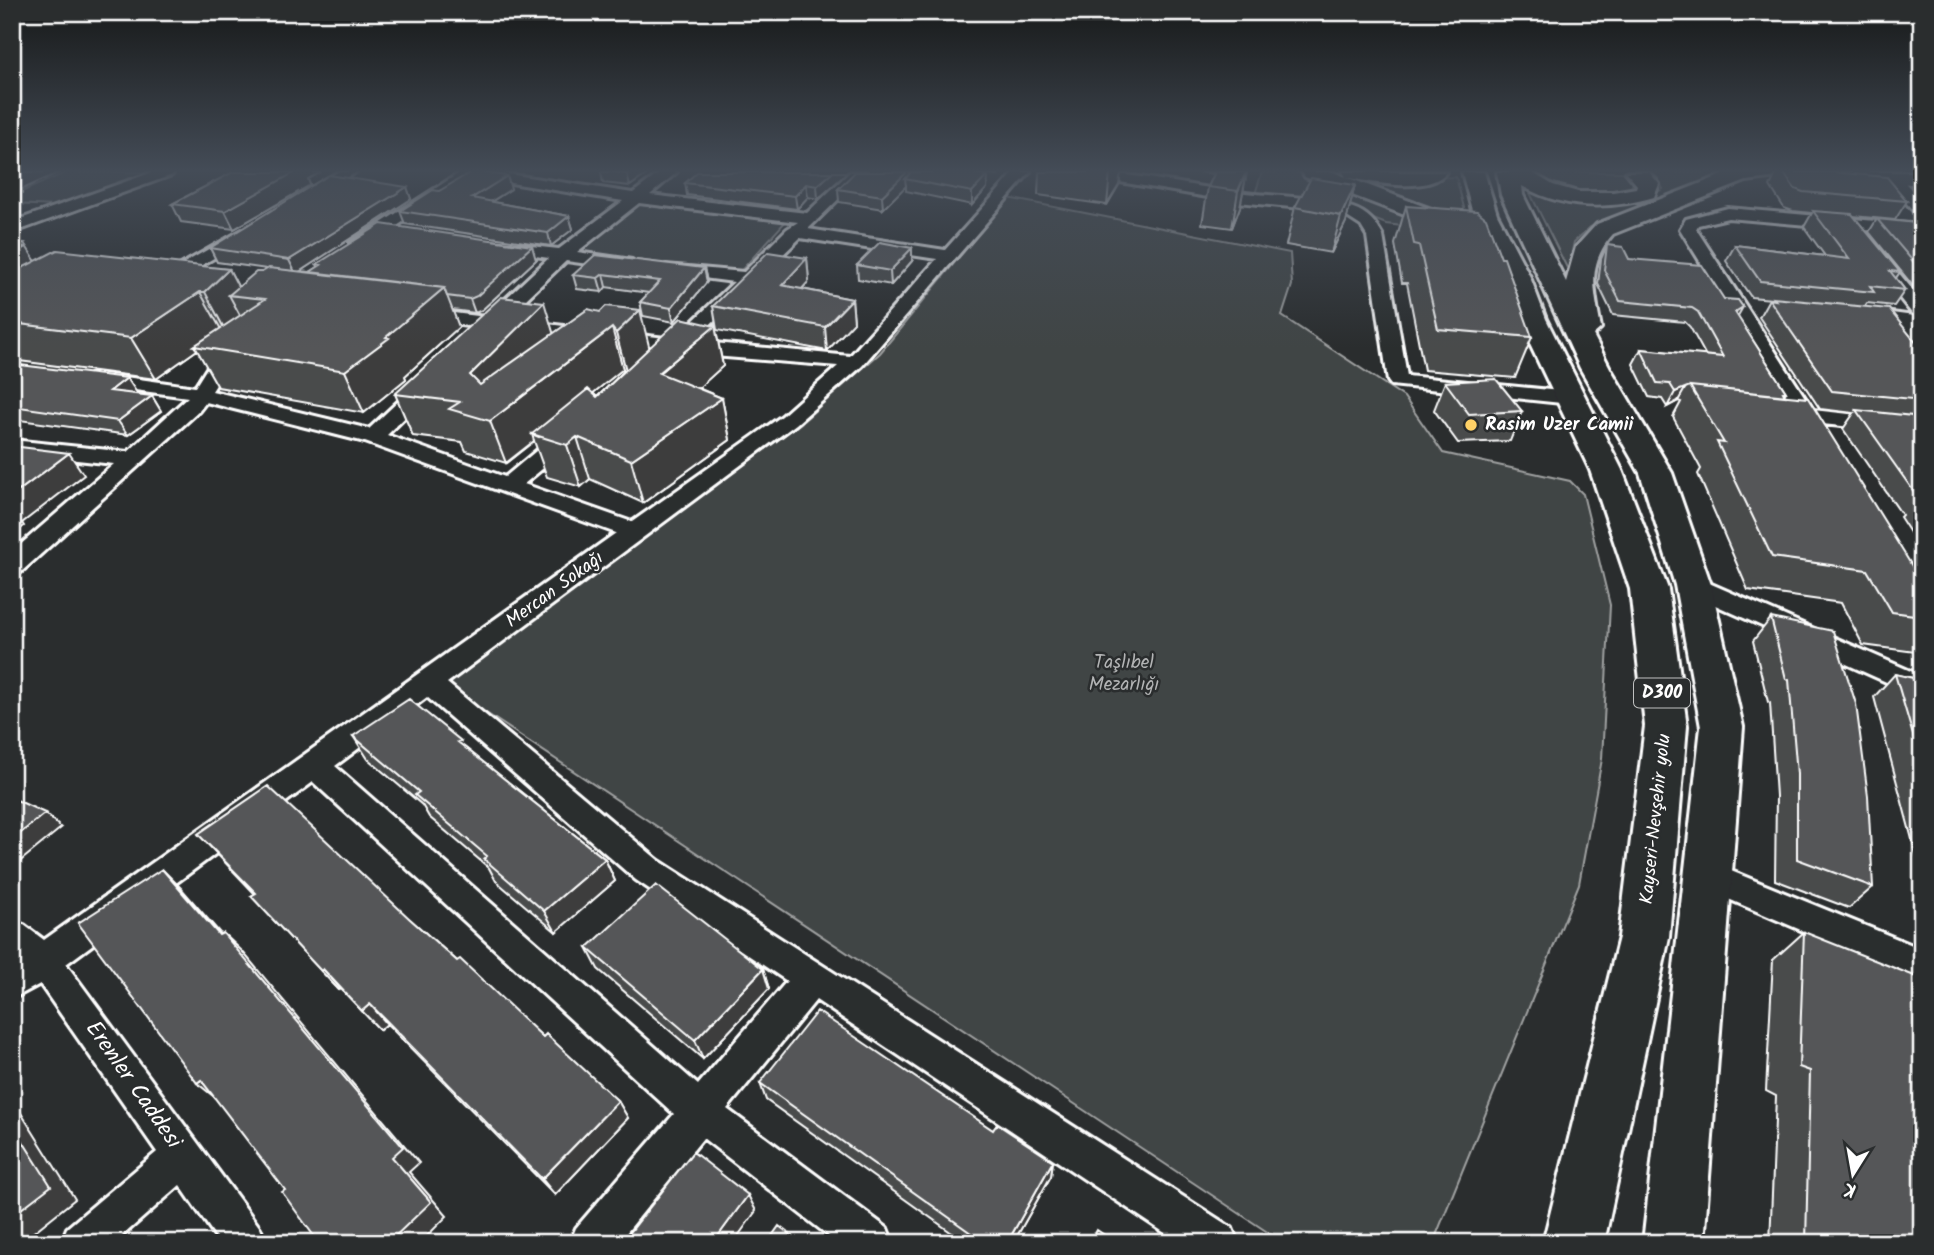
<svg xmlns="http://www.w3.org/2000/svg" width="1934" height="1255" font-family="Kalam,sans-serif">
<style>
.green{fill:#414445;stroke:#a0a2a2;stroke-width:2}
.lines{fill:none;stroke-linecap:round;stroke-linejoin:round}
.street-casing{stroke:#fff;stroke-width:6}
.highway-casing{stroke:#fff;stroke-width:6}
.street{fill:#2a2d2e;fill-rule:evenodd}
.highway{fill:#2a2d2e;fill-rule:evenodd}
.wall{fill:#494b4c;stroke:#fff;stroke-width:2;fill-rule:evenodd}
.shaded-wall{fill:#3c3d3e;stroke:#fff;stroke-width:2}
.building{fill:#555758;stroke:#fff;stroke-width:2}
.poi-dot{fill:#ffd166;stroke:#2a2d2e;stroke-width:2.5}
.labels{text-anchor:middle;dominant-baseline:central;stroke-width:5;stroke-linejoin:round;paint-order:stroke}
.shield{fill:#2a2d2e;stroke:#bfc0c0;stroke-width:2}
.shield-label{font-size:18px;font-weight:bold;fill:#fff}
.poi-label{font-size:19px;font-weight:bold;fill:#fff;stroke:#2a2d2e;text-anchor:start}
.street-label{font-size:19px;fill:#fff;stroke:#2a2d2e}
.park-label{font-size:19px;fill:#b3b4b5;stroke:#2a2d2e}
.near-street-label{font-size:23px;fill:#fff;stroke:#2a2d2e}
</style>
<rect width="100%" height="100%" fill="#2a2d2e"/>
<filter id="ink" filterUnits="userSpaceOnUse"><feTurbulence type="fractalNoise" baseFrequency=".0143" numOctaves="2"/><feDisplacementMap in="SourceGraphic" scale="14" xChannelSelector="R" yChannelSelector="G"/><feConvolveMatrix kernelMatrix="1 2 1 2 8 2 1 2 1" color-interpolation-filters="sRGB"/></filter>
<g filter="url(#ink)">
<path class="green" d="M67,172H151L56,206L12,204V196Z
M1262,172H1307L1434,220L1452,232L1386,224L1336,204L1255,194Z
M1332,172H1344L1377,180L1456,177L1467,219Z
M1530,172H1623L1633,182L1631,188C1599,199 1556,194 1530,172Z
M1650,172H1728L1590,227L1574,242L1568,270L1529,191C1577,204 1618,215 1663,189L1658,178Z
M1008,198L1290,253L1292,285L1282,316L1404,397L1443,453L1570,481L1583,494L1610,605L1602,759L1579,884L1433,1243H1284L444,685L801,423L880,353Z
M638,203L786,221L738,274L580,252Z"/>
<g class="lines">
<g class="street-casing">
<path id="street" d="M153,172H174L172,175L12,233V222Z
M338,172H356L316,197H306L303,194L306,191Z
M461,172H495L633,193L661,172H677L650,195L807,213L850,172H866L808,229L945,250L1015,172H1030L862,366L796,424L447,683L658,860L1232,1228L1238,1243H1180L816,1000L727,1109L887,1228L893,1243H838L703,1138L618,1243H570L576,1228L674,1114L313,782L66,964L260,1228L266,1243H220L180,1185L114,1243H61L67,1228L157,1152L40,984L12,999V962L16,960L12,957V921L24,925L44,940L616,533L365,442L206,402L199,411L21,572L12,574V552L114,464L12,453V440L128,452L188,397L97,385L90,383L87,379L90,375L97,373L195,387L224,341L231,339L241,345L212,391L369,429L420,381H434L437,385L434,389L387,435L505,477L560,431H576L579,436L576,441L524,484L632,522L782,416L838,366L676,353L414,319L412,315L421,309L486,317L549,258L492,250L490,246L492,242L559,249L623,201L473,177L364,247H352L350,243ZM639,203L798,222L787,229L744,272L666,265L663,269L672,274L734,282L674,339L505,319L566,261L626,269L632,268L635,264L632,260L577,252ZM800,238L937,259L850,356L693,341ZM427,697L636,880L787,981L698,1085L335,766Z
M1078,172C1132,172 1183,185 1237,192C1275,197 1316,195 1353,208C1368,213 1376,223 1383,236L1407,376L1571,392L1578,394L1581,398L1578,402L1571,404L1391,385L1388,381L1367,236L1361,226L1344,215L1323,210L1237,202L1085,176Z
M1886,173H1896L1922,201V216L1916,214L1886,179L1883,176Z
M1728,208L1922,225V235L1728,218L1698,225L1696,229L1813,410L1922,422V434L1822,424L1825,428L1822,433H1806L1680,229L1686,219Z
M242,230L248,232L250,235L248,238L166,286H154L151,282Z
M1881,258L1887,259L1922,301V328L1915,327L1922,334V353L1915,351L1893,324L1862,321L1853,315L1862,309L1914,316L1872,263Z
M1693,576L1922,676V698L1684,591L1680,585L1684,579Z
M1709,862L1922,949V982L1698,886L1693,876L1698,866Z"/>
</g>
<g class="highway-casing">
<path id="highway" d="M1302,172H1333L1444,214L1465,229L1461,234C1448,238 1439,231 1428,224L1305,177Z
M1343,172H1446C1430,195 1369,182 1346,177Z
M1462,172H1484L1497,214L1530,277L1546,319L1622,470L1668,589L1687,726L1669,937L1604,1243H1543L1619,937L1645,726L1630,589L1590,470L1518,319L1504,277L1473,214Z
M1497,172H1531L1553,185L1578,192H1613L1636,188L1637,185L1626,172H1649L1659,184L1654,197C1608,210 1564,210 1522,186L1523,195L1566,282L1576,247L1597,224L1730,172H1780L1777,177L1746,181L1613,234C1586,264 1594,291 1601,328L1593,335L1610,368L1672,473L1711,585L1743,727L1704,1243H1643L1701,727L1675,585L1640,473L1580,368L1501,195Z
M1843,172H1922V185L1854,179L1846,177Z"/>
</g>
<use href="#street" class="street"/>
<use href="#highway" class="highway"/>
</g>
<path class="wall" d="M233,172H321L308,179L310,185L234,229L181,222L172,204Z
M601,172H650L630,186L603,183Z
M848,172L818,199L808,197L797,209L687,195L685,183Z
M855,172L988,175L987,188L972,205L906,191V186L883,209L839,202L838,189Z
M975,172H999L998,175Z
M1039,172H1121L1119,185L1107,205L1038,195Z
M1199,172H1247L1240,207L1232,228L1202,224L1208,187L1214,174Z
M1777,172H1832L1907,201L1895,220L1853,216L1900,272L1896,278L1905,290L1894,306L1867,303L1865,306L1922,350V551L1900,517L1902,515L1843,429L1854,413L1820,409L1759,317L1769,299H1772L1751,297L1726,261L1735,245L1825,256L1804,227L1812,213L1793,211L1784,208L1770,186Z
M507,176L511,189L491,202L569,216L573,229L551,246L405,224L400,211L439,191Z
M1355,185L1346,222L1331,253L1286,245L1295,207Z
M407,187L411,199L300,271L310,272L318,267L317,264L536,260L482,310L475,313L452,310L459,327L405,376L406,379L364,413L218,387L197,350L156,379L12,360V242L36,261L229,269L238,287L267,269L217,262L210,248Z
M1406,206L1532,337L1515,378L1424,370L1407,283H1402L1395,244Z
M1877,219L1922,229V291H1917L1869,232Z
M1607,245L1629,259L1724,299L1737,316L1786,392L1784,395L1922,582V645L1915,652L1863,645L1841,603L1748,590L1698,474L1701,469L1673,417L1681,402L1678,401L1667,407L1662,399L1649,397L1633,364L1641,349L1706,356L1690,327L1685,322L1613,315L1598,284L1601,259Z
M807,258L809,281L802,289L852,299L854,322L827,351L717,330L713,306Z
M912,261L891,285L858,279L857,265Z
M704,268L707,282L674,322L643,316L640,302L649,293L606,287L602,292L577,289L573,275Z
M588,309L649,347L715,326L723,366L698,388L722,398L730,440L643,503L590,479L581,487L547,477L534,441L506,463L466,451L462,442L413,436L395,394L553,334ZM623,369L624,371L597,397L593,393Z
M12,364L137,393L135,394L152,396L161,411L128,435L12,419Z
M1445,382L1522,411L1510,441L1458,443L1434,410Z
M1771,618L1873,887L1849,908L1775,880L1776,796L1770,703L1768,702L1753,641Z
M1895,674L1922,680V893L1917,876L1921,873L1874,697Z
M353,736L464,747L605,859L615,881L556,932L496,881L489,868L429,817L422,805L368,759Z
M198,834L410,919L543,1037L618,1101L628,1118L555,1195L387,1024L380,1030L341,989L339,990L251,896L255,894Z
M1804,932L1922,1243H1770L1776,1096L1766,1091L1773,960Z
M587,948L763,969L769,989L703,1059L598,969Z
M760,1083L1053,1161L1051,1176L1013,1243H966L766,1100Z"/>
<path class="shaded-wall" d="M12,172H60L12,194Z
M295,172H321L308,179L310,185L234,229L225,211Z
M630,172H650L630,186L627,174Z
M833,172H848L818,199L817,186Z
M907,172H912L905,179L906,186L883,209L882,196Z
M1110,172H1121L1119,185L1107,205Z
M1247,172L1240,207L1232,228L1238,191Z
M988,175L987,188L972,205V192Z
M507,176L511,189L476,211L472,198Z
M806,184L808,197L797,209L795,196Z
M1355,185L1346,222L1331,253L1341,216Z
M407,187L411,199L296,274L289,260Z
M569,216L573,229L551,246L548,233Z
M24,243L49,282L12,307V254L19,246Z
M532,246L536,260L482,310L475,313L470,299Z
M912,248V261L891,285L890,271Z
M807,258L809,281L785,308L782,285Z
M704,268L707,282L674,322L671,308Z
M229,269L243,296L229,295L241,317L226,332L205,292Z
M603,274L606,287L602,292L598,278Z
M444,288L459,327L405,376L406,379L364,413L345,371Z
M200,292L222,331L194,346L197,350L156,379L131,338Z
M852,299L854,322L827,351L825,327Z
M544,302L556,342L486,416L470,375Z
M1743,307L1735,321V312Z
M640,310L650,350L627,374L616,333Z
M715,326L723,366L669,415L659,373Z
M612,328L623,369L539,437L532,434L534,441L506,463L490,421Z
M127,378L137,393L120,406L110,391Z
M1686,387L1678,401L1667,407L1675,392Z
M152,396L161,411L128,435L118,421Z
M722,398L730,440L643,503L631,460Z
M577,437L590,479L581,487L567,445Z
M69,453L84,475L22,523L24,526L12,536V496Z
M45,813L61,828L12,868V840Z
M605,859L615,881L556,932L544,911Z
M162,869L181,888L238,954L219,935Z
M223,933L242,951L419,1163L409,1172L447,1216L420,1243H388L392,1157Z
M323,969L341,989L339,990L321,971Z
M763,969L769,989L703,1059L695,1040Z
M370,1004L387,1024L380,1030L362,1011Z
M201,1080L218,1100L197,1083Z
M12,1091L19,1103L16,1105L75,1199L20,1243H12Z
M618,1101L628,1118L555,1195L542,1179Z
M1053,1161L1051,1176L1013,1243H1007Z
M748,1195L756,1211L733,1243H713Z"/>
<path class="building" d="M233,172H295L225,211L172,204Z
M471,172H481L507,176L472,198L569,216L548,233L400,211L433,190L439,191Z
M613,172H630L627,174Z
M697,172H833L817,186L806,184L795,196L685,183Z
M855,172H907L882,196L838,189Z
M911,172H966L988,175L972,192L905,179Z
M1215,172H1246L1238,191L1208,187Z
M1783,172H1832L1887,177L1907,201L1803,192L1795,189Z
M329,175L407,187L289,260L210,248Z
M1311,178L1355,185L1341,216L1295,207Z
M1406,206L1477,211L1486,218L1501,258H1504L1532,337L1438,329L1419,245L1414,244Z
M1813,211L1852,214L1900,272L1890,271L1905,290L1870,286L1874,292L1760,281L1735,245L1849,259Z
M1877,219L1916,223L1922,229V272Z
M381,224L532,246L477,296L470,299L447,296L444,288L310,272L321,265L317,264Z
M12,242L24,243L19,246L26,247L12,254Z
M880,242L912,248L890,271L857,265Z
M1607,245L1623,247L1629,259L1702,265L1724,299L1738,300L1743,307L1735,312L1786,392H1783L1785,396L1690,386L1675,392L1670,384L1657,383L1641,349L1723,357L1698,312L1692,308L1620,301L1604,270Z
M57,250L229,269L205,292H200L131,338L12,323V273Z
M768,252L807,258L782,285L852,299L825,327L713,306Z
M595,255L704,268L671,308L640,302L660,281L603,274L598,278L573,275Z
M269,268L444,288L386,337L389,338L345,371L194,346L265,299L229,295L256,272H262Z
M501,297L544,302L470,375L480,385L588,309L600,312L606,306L640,310L616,333L612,328L490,421L449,409L460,402L395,394Z
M1773,298L1889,309L1922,350V400L1832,391L1769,299L1775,300Z
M681,318L715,326L659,373L722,398L631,460L577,437L567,445L532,434L588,389L597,397Z
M12,364L127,378L110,391L152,396L118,421L12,406Z
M1496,379L1522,411L1469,414L1445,382Z
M1690,386L1808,398L1922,582V616L1892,612L1867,570L1772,557L1717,442L1724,443Z
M1856,410L1922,417V508L1915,499H1919Z
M12,446L69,453L12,496Z
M1771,618L1833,631L1856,704L1868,796L1873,887L1797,859V774L1789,680L1786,679Z
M1895,674L1922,680V766Z
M409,699L461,741L458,742L605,859L544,911L484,859L487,856L415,795L419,792L353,736Z
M268,786L410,919L457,961L460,959L543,1037L546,1034L618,1101L542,1179L370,1004L362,1011L323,969L321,971L251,896L256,893L198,834Z
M12,798L45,813L12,840Z
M162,869L219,935L223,933L403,1147L392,1157L431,1202L388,1243H319L282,1192L285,1190L201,1080L197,1083L78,923Z
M656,885L763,969L695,1040L587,948Z
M1804,932L1922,979V1243H1806L1810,1071L1799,1067Z
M817,1011L993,1130L997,1124L1053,1161L1007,1243H985L760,1083Z
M12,1124L51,1186L12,1216Z
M693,1152L748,1195L713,1243H629L625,1239Z
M779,1226L801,1243H767Z
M1097,1230L1116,1243H1090Z"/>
</g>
<linearGradient id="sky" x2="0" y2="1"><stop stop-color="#171919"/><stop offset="0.49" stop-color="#444c57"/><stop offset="1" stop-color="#444c57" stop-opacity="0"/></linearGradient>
<rect width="1934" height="348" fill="url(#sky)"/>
<circle class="poi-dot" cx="1471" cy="425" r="7"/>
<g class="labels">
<rect class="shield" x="1634" y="678.5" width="56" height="29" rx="5"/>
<g class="shield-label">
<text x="1662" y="693">D300</text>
</g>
<g class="poi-label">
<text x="1485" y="425">Rasim Uzer Camii</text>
</g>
<g class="street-label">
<text transform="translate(555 590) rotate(-36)">Mercan Sokağı</text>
<text transform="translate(1656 819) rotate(-84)">Kayseri-Nevşehir yolu</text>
</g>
<g class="park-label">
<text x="1124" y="663">Taşlıbel<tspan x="1124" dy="22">Mezarlığı</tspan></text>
</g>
<g class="near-street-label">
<text transform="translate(133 1085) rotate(55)">Erenler Caddesi</text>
</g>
</g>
<rect width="1934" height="1255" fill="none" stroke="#2a2d2e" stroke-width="42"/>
<rect x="21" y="21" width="1892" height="1213" fill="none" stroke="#fff" stroke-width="2.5" filter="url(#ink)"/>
<g transform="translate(1853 1174) rotate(191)" stroke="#2a2d2e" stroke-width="5" paint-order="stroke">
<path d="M0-5L12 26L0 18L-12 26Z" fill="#ffffff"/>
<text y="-10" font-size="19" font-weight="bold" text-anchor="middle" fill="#ffffff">K</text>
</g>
</svg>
